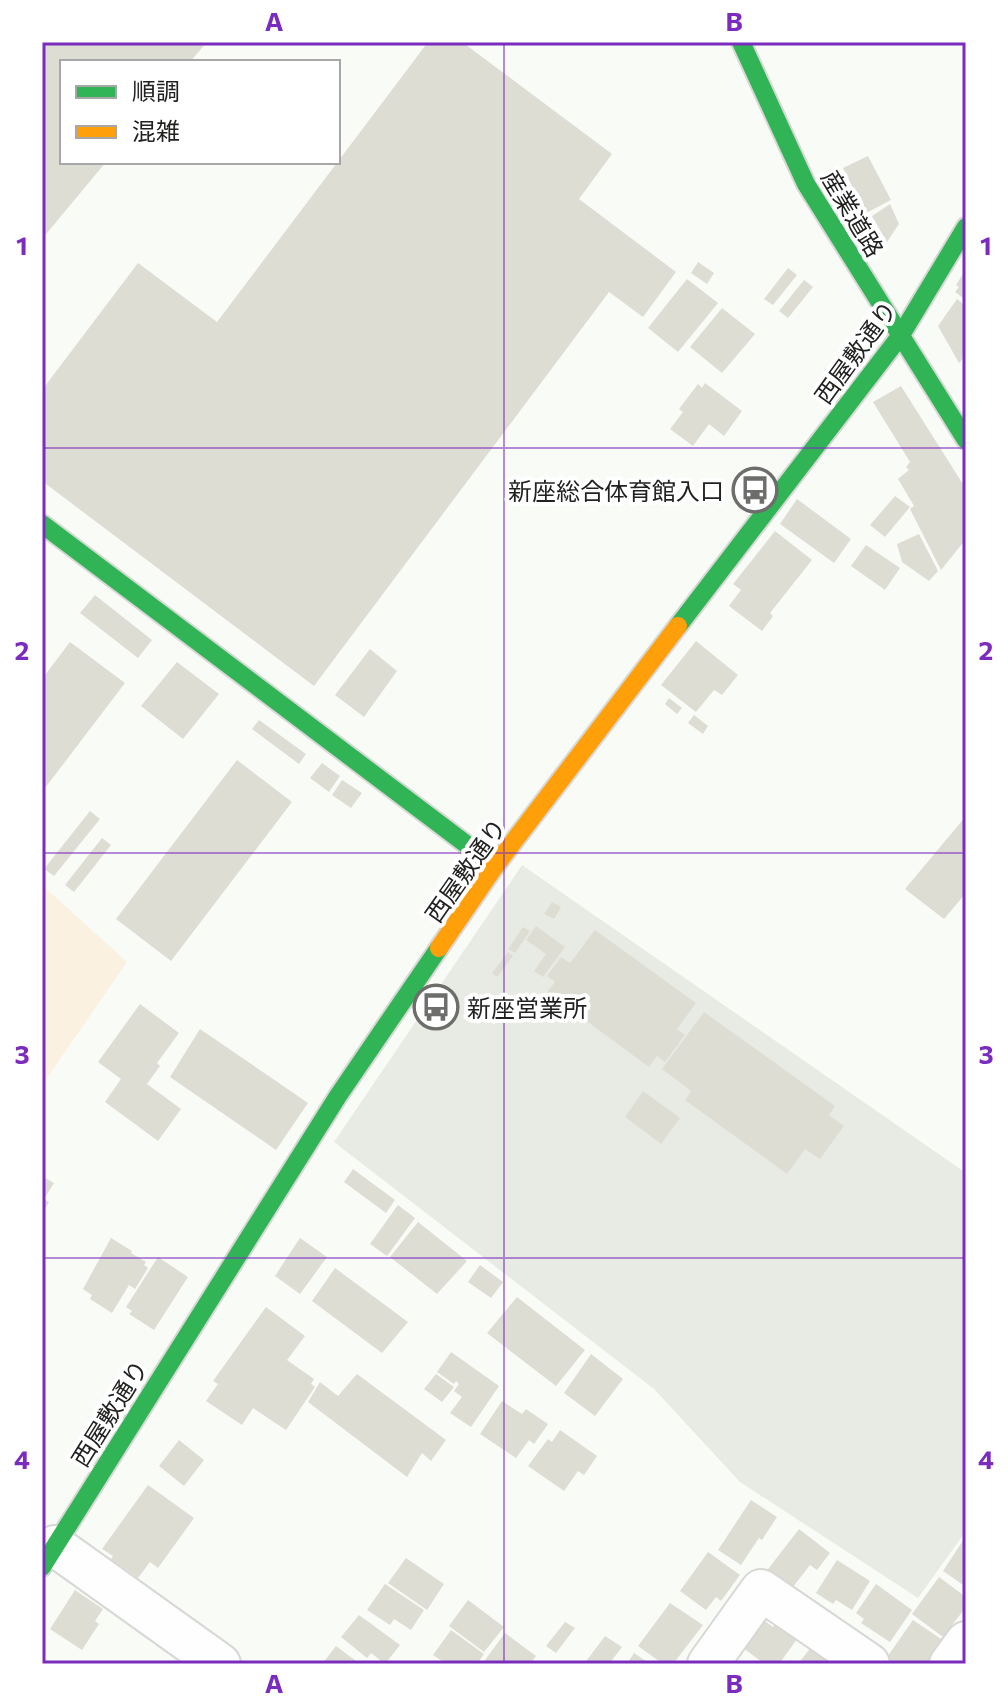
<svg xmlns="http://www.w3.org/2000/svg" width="1008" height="1706" font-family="Commissioner,'Noto Sans JP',sans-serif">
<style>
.built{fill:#e8ebe3}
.green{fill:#faf1e0}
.building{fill:#deddd4}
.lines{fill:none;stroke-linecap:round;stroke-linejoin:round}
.street-casing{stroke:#d7d8d5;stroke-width:44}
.fast-casing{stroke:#d7d8d5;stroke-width:22}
.slow-casing{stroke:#d7d8d5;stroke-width:22}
.street{stroke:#fefefe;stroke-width:40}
.fast{stroke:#30b455;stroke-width:18}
.slow{stroke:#ff9f0a;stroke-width:18}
.grid{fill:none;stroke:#7b2cbf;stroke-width:2;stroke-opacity:0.55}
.labels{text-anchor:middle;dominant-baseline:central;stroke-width:8;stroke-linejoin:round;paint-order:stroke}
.street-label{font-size:24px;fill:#212220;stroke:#fff}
.poi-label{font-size:24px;fill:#212220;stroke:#fff;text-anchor:end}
.neatline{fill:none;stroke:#7b2cbf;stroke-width:3}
.grid-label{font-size:26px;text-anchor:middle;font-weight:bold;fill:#7b2cbf}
</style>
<rect width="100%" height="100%" fill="#f9fbf7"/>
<path class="built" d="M522,865L966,1173V1531L918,1598L740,1482L654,1389L334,1142Z"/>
<path class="green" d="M42,885L127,962L42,1085Z"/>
<path class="building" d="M46,42H207L190,62H62V162H106L42,239V46Z
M428,42H462L612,154L579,199L676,272L643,317L609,292L314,686L42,481V390L138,263L217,322Z
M868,156L891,200L866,213L843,168Z
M890,204L899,224L887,242L872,216Z
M698,262L714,273L707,284L691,273Z
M788,268L797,275L773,305L764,299Z
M966,269V300L955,292L959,287L956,285Z
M687,279L718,303L678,352L648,328Z
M804,280L813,287L788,318L779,311Z
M957,299L966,306V355L959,363L938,326Z
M722,308L755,334L722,373L690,347Z
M705,383L742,411L724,436L709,424L693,446L670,429L683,412L679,409L698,384L702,388Z
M901,386L966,489V539L941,570L910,509L914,506L898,479L909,470L906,467L910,462L873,402Z
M895,496L910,507L885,537L870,525Z
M797,499L851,539L834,563L780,524Z
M775,531L812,560L770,613L773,616L762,631L729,606L741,590L733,584Z
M919,534L938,571L929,581L902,562L897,544Z
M866,545L900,568L885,590L851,566Z
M95,595L152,640L138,658L80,613Z
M696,641L738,675L722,695L714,690L696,712L661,685Z
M70,642L125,683L42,792V679Z
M370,649L397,671L364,717L335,695Z
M177,662L219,694L183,739L141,706Z
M669,698L682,708L677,714L665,704Z
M694,715L708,726L703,734L688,723Z
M259,720L306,754L299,764L252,729Z
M237,760L292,802L171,961L116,919Z
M322,763L340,776L329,792L310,778Z
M342,780L362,793L351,808L332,795Z
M90,811L100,819L54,876L44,869Z
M966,816V893L944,919L905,889Z
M102,838L111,845L74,892L65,885Z
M552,902L561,907L554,919L544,914Z
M536,926L565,947L543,977L534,971L546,954L526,940Z
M523,927L530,931L515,953L508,949Z
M595,930L696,1003L677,1029L685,1035L665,1062L657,1056L649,1067L547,992L555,982L547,976L561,957L570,963Z
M508,952L513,956L497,977L492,973Z
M140,1004L179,1033L157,1063L160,1066L147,1084L181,1109L158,1141L105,1102L121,1079L98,1062Z
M704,1012L835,1106L829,1115L844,1126L820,1159L805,1149L787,1174L685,1100L691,1091L662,1069Z
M200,1029L308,1103L276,1150L170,1077Z
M643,1091L680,1118L661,1144L625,1117Z
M353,1169L395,1200L386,1213L344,1182Z
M42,1176L54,1183L44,1199L49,1202L42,1214Z
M398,1205L415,1218L387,1256L370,1244Z
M418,1222L467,1261L437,1294L390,1257Z
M111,1238L132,1251L131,1253L146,1262L144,1265L148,1268L135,1289L129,1285L112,1313L90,1299L92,1295L83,1289Z
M300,1238L327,1257L300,1294L275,1276Z
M158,1257L188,1277L154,1330L129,1314L132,1311L126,1307Z
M480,1265L503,1282L491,1298L468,1282Z
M335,1268L408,1322L382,1353L312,1301Z
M517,1297L585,1350L556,1386L487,1333Z
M266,1307L305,1336L287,1360L314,1379L311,1384L315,1387L286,1430L253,1408L242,1425L206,1401L218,1384L213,1381Z
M451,1352L499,1386L471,1427L450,1413L462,1397L454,1391L459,1384L456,1381L454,1384L437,1372Z
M591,1354L623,1379L595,1416L564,1393Z
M357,1374L446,1440L431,1461L422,1453L407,1477L308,1402L320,1382L338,1396Z
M436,1374L454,1387L442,1402L424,1389Z
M502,1401L522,1414L526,1409L548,1424L534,1444L529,1440L516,1458L480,1434Z
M560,1430L597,1456L584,1475L578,1471L564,1491L528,1466L548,1439L552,1442Z
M179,1440L204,1460L184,1486L159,1466Z
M148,1485L194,1518L158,1568L150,1562L138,1578L111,1559L113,1556L102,1549Z
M751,1500L777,1517L762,1540L759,1538L741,1565L718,1550Z
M799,1529L830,1553L817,1570L810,1565L789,1592L765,1573Z
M966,1536V1587L943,1571Z
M708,1552L740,1575L721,1601L716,1597L706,1610L680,1591Z
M406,1558L444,1584L427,1610L388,1583Z
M837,1560L870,1581L852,1610L836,1600L833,1604L816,1593Z
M939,1577L966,1597V1607L943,1637L912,1614Z
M385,1584L424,1610L411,1630L394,1619L390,1625L367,1610Z
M876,1584L912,1610L890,1642L861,1623L864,1619L856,1613Z
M75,1590L103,1609L95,1621L99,1624L82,1650L50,1629Z
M468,1600L504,1627L484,1652L449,1626Z
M670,1603L703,1625L673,1664H663L638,1646Z
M359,1615L400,1645L385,1664L371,1653L367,1658L341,1637Z
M761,1618L773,1627L779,1619L800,1635L779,1664H765L740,1646Z
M913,1620L944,1641L928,1664H890L885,1660Z
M565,1622L575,1628L556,1653L546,1646Z
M451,1630L484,1654L477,1664H446L433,1655Z
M505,1633L536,1656L530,1664H482Z
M605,1636L622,1647L609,1664H584Z
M336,1646L360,1664H322Z
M811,1647L836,1664H798Z
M634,1653L650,1664H627Z"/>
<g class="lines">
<g class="street-casing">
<path id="street" d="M55,1546L220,1664
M708,1664L761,1590L869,1664
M950,1664L966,1642"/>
</g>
<g class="fast-casing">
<path id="fast" d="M741,42L806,184L966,440
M42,524L495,866
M678,626L901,335L966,227
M42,1567L338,1096L439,948"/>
</g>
<g class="slow-casing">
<path id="slow" d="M439,948L495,866L678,626"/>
</g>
<use href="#street" class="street"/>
<use href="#fast" class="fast"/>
<use href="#slow" class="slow"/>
</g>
<path class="grid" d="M504,42V1664M42,448H966M42,853H966M42,1258H966"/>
<defs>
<g id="bus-ring" transform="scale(2.3)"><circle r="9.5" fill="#fff" stroke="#6d6e6b" stroke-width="1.5"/><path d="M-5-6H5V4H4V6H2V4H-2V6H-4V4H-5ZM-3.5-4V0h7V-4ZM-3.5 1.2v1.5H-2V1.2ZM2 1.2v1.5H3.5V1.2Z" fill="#6d6e6b"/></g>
</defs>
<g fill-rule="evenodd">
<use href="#bus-ring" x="755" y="490"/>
<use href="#bus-ring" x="436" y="1007"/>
</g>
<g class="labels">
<g class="street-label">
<text transform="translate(853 213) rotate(59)">産業道路</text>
<text transform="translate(855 352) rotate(-54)">西屋敷通り</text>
<text transform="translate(465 870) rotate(-55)">西屋敷通り</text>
<text transform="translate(109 1413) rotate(-58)">西屋敷通り</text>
</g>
<g class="poi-label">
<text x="724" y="490">新座総合体育館入口</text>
<text x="467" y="1007" text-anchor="start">新座営業所</text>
</g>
</g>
<rect width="1008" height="1706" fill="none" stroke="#ffffff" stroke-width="88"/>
<rect x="60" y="60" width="280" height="104" fill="#ffffff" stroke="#a6a7a6" stroke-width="2"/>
<rect x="76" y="86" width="40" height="12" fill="#30b455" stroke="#a6a7a6" stroke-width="2"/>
<text x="132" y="100" font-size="24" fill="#212220">順調</text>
<rect x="76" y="126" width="40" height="12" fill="#ff9f0a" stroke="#a6a7a6" stroke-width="2"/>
<text x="132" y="140" font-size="24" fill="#212220">混雑</text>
<rect x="44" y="44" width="920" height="1618" class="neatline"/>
<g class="grid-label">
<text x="274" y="31">A</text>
<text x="734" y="31">B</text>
<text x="22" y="255">1</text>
<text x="986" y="255">1</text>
<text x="22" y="660">2</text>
<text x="986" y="660">2</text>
<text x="22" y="1064">3</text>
<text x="986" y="1064">3</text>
<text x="22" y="1469">4</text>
<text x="986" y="1469">4</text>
<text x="274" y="1693">A</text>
<text x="734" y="1693">B</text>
</g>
</svg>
